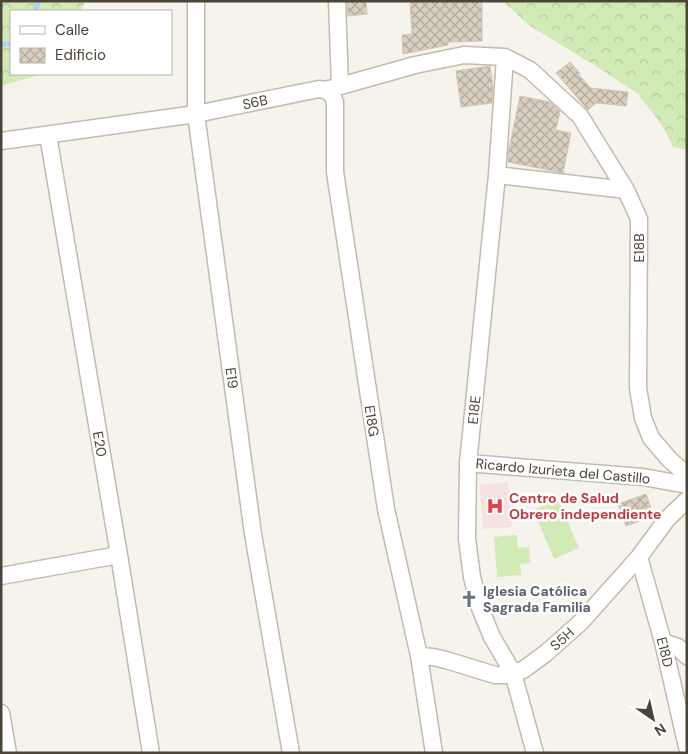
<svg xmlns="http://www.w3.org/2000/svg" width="688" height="754" font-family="'DM Sans',sans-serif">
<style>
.medical{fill:#f6e3e0}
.grass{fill:#d2eab5}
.forest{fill:url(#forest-crowns)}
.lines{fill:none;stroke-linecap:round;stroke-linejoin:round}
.stream{stroke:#a9d4f2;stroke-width:5}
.building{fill:url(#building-cross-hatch);stroke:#d3c7b4}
.minor-casing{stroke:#c2bbae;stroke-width:19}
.minor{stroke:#fff;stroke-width:16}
.labels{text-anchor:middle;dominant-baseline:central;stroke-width:5;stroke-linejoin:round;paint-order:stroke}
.street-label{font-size:14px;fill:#4b4439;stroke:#fff}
.health-label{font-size:14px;font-weight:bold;fill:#be3a42;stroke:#fff;text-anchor:start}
.worship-label{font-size:14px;font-weight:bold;fill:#5b616d;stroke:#fff;text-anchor:start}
</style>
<defs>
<pattern id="forest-crowns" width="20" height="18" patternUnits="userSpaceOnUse" patternTransform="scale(1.25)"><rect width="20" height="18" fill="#d2eab5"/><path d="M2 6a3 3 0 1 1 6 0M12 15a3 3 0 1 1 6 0" fill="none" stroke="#b6ca9c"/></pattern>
<pattern id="building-cross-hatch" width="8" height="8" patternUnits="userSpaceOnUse" patternTransform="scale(1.25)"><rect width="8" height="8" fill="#d8cfc1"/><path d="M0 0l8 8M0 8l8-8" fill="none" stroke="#b1aa9e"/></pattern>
</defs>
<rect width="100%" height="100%" fill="#f6f3ec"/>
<path class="medical" d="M508,482L512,527L483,529L479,485Z"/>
<path class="grass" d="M558,499L579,548L554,559L533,510Z
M517,535L518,548L529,547L530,563L520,564L521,575L497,577L494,537Z"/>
<path class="forest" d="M1,1H85L81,11H11V74H43L1,86Z
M503,1H687V150L673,147L664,128L638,94L596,66L530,26Z"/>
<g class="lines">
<path class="stream" d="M35,11L39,1
M1,45L11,43"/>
</g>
<path class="building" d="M347,1H366L367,14L348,16Z
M410,1H482V41L448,42V45L403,54L402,35L412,34Z
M570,62L580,73L579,75L591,88L628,92L626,106L596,103L588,110L556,73Z
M490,66L493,88L492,103L461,107L456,71Z
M520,96L550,102L560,111L556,130L571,133L563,173L508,162L509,149Z
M646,494L654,516L626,526L618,504Z"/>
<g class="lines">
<g class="minor-casing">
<path id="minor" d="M196,1V114L253,534L291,753
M337,1L340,86
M505,57L497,175L468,463L467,539L472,577L480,608L492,637L513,673L535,753
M326,90L332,95L335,102V172L386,509L419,656L434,753
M48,135L119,555L151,753
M1,141L196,114L319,89L326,90L415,65L464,55L505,57L530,70L580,116L626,190L639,219L638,388L643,418L651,438L669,459L687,475
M497,175L626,190
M468,463L643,477L687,485
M639,557L663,642L687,747
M1,576L119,555
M663,642L678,647L687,656
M419,656L433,657L446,660L495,675H505L523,670L546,653L581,622L639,557L667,519L687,500
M1,713L8,753"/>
</g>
<use href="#minor" class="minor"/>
</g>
<defs>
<g id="hospital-bare" transform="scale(1.35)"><path d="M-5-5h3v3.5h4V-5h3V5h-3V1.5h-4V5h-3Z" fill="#e0444e" stroke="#fff" stroke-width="2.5" paint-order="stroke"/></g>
<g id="church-bare" transform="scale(1.35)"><path d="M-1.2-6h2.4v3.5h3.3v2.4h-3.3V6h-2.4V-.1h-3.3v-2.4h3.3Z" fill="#6b7280" stroke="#fff" stroke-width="2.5" paint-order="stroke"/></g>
</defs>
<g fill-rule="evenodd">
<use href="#hospital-bare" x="495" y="506"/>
<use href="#church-bare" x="469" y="599"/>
</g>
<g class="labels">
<g class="street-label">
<text transform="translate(255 102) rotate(-12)">S6B</text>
<text transform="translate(639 248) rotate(-90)">E18B</text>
<text transform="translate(232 378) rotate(82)">E19</text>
<text transform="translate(474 410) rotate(-84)">E18E</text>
<text transform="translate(372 421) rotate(81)">E18G</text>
<text transform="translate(100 444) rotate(80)">E20</text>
<text transform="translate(563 471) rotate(5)">Ricardo Izurieta del Castillo</text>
<text transform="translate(562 639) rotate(-42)">S5H</text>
<text transform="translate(665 652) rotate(76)">E18D</text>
</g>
<g class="health-label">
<text x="509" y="498">Centro de Salud<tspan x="509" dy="16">Obrero independiente</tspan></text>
</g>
<g class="worship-label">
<text x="483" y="591">Iglesia Católica<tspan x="483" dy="16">Sagrada Familia</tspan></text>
</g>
</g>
<rect width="688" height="754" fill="none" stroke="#4b4439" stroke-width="5"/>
<rect x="10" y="10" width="162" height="65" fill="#ffffff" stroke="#b7b4b0"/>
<rect x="20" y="26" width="25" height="8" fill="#ffffff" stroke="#b7b4b0"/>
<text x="55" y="35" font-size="15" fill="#4b4439">Calle</text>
<rect x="20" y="48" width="25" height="15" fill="url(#building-cross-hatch)" stroke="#b7b4b0"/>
<text x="55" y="60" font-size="15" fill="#4b4439">Edificio</text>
<g transform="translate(653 719) rotate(146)" stroke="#ffffff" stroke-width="4" paint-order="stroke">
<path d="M0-4L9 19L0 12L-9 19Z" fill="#4b4439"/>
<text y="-8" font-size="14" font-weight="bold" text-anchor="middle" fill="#4b4439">N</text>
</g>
</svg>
